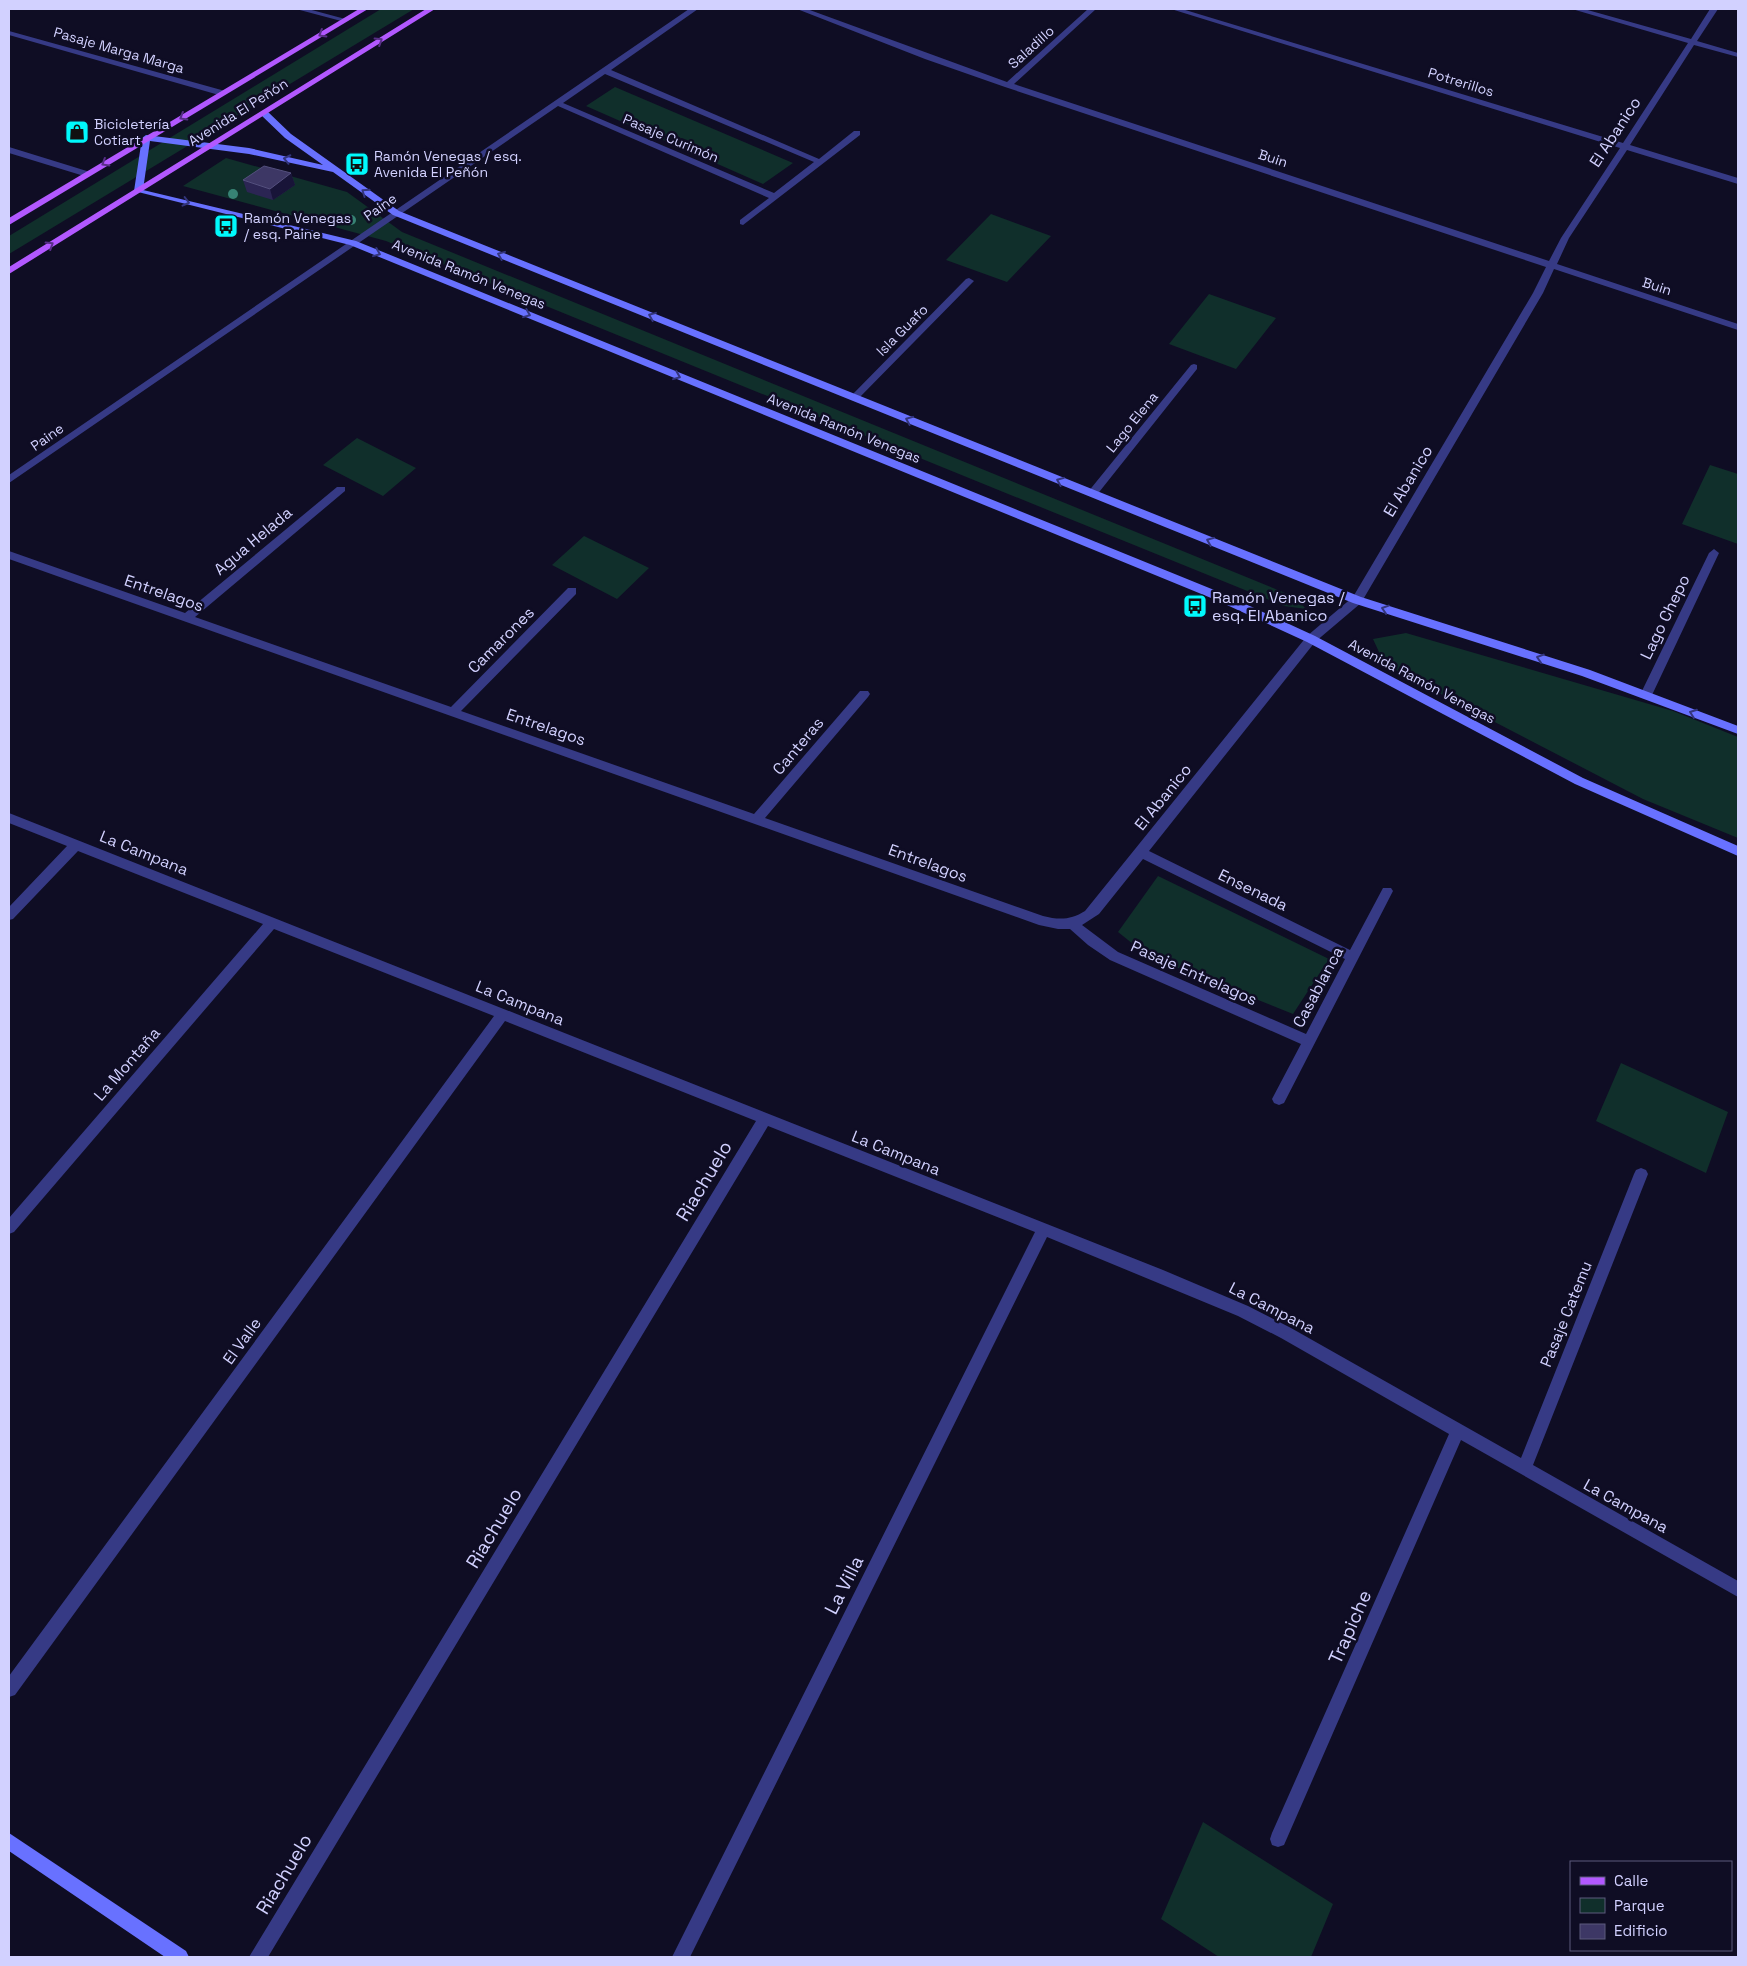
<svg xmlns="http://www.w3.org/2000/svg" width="1747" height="1966" font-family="'Space Grotesk',sans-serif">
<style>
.green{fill:#102f2b}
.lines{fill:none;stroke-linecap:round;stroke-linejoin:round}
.street{fill:#363a85;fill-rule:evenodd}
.secondary{fill:#6871ff;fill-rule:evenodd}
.primary{fill:#b258ff;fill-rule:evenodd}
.tree{fill:#378374}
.wall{fill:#2b2553}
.shaded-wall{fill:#181438}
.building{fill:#3d3765;stroke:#54507e}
.oneway{stroke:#582f87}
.oneway2{stroke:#33357c}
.labels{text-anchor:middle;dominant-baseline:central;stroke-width:5;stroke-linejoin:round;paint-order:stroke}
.far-street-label{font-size:14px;fill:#d2d1ff;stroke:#0f0d24}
.far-poi-label{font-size:14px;fill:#d2d1ff;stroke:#0f0d24;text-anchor:start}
.street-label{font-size:16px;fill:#d2d1ff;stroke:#0f0d24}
.poi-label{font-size:16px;fill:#d2d1ff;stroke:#0f0d24;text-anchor:start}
.near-street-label{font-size:19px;fill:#d2d1ff;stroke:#0f0d24}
</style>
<rect width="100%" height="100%" fill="#0f0d24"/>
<path class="green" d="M381,9H414L9,254V236Z
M615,87L793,163L763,184L586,106Z
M226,158L347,192L402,232L1295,597L1306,609L1284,606L386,241L183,186Z
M991,214L1051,236L1007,282L946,260Z
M1209,294L1276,318L1236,369L1169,344Z
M357,438L416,468L383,496L323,465Z
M1710,465L1738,474V544L1682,524Z
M584,536L649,568L617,599L552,565Z
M1406,633L1673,711L1738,737V838L1643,799L1385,665L1373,639Z
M1158,876L1329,959L1293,1014L1148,956L1118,932Z
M1621,1063L1728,1112L1706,1173L1596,1121Z
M1203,1822L1333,1904L1311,1957H1219L1161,1919Z"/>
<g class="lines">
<path class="street" d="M296,9H308L349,20L345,22Z
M689,9H698L611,70L819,159L854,131H860V135L743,225L740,224V220L769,198L558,106L9,483V475ZM605,74L814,162L774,193L563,103Z
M797,9H807L1007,82L1088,9H1096L1014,84L1549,261L1561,238L1620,148L1171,9H1182L1623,143L1688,43L1572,9H1584L1691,39L1710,9H1718L1697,41L1738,53V57L1694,45L1630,145L1738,178V184L1627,150L1569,238L1557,264L1738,324V330L1554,269L1543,293L1361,603L1315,642L1149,851L1350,950L1383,888H1391L1393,891L1284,1103L1279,1105L1274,1103L1272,1099L1301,1044L1110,960L1088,945L1070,929H1058L1039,925L9,559V551L185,613L337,487H345V491L195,617L451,707L568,588H576V594L461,711L754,814L860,691H868L870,694L868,697L765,818L1043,916C1059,920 1071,920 1085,911L1307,636L1353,597L1533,293L1546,267L1005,87L925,59ZM1143,859L1345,959L1306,1034L1118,952L1082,925L1099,914Z
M9,31L225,91L226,93L219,95L9,35Z
M9,147L90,172L91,174L84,176L9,153Z
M969,278L974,281L972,283L857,400H851V396L966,279Z
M1194,364L1197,365V369L1096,496H1088V492L1191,365Z
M1714,549L1719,553L1652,695L1650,698H1642L1640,695L1709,553Z
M9,813L1163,1270L1248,1306L1291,1328L1521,1458L1634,1174L1636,1170L1641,1168L1646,1170L1648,1174L1533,1465L1738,1581V1597L1461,1440L1284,1845L1278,1847L1272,1845L1270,1839L1272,1833L1449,1434L1281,1338L1238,1316L1047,1237L690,1957H672L1035,1232L768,1126L268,1957H249L756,1121L505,1021L15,1695L9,1697V1676L494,1016L274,929L14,1232L9,1234V1218L263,924L78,851L13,919L9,920V907L67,846L9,823Z"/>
<path class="secondary" d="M261,111H267L291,134L399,211L1361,597L1590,670L1738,726V734L1582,676L1353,603L393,215L333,172L249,154L150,141L143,190L356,241L1224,594L1315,636L1583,778L1738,846V856L1575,784L1307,642L1216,600L350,245L134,191L142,138L146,135L249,148L323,165L285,138L261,115Z
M9,1833L186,1951L189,1957H165L9,1851Z"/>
<path class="primary" d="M359,9H368L9,225V218Z
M426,9H435L9,274V267Z"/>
</g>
<g class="tree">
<circle cx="233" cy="194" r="5"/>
<circle cx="351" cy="220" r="5"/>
</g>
<path class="wall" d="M291,173L295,185L273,200L247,192L243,180Z"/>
<path class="shaded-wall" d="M291,173L295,185L273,200L270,189Z"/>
<path class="building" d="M264,166L291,173L270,189L243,180Z"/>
<defs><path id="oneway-chevron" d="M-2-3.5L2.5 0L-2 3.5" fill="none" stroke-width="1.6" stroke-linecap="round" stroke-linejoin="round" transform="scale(1.25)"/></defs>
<g class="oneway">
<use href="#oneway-chevron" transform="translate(322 34) rotate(149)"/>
<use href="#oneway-chevron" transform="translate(379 41) rotate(-32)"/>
<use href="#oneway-chevron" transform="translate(183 117) rotate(149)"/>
<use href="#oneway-chevron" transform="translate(105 163) rotate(149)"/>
<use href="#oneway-chevron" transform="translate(50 245) rotate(-32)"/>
</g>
<g class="oneway2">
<use href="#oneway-chevron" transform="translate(287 159) rotate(-168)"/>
<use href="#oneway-chevron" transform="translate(365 192) rotate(-145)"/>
<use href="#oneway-chevron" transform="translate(186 202) rotate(14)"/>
<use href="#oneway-chevron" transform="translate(377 253) rotate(22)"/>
<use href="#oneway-chevron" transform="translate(501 255) rotate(-158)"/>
<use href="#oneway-chevron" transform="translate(527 314) rotate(22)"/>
<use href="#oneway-chevron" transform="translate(652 316) rotate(-158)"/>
<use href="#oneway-chevron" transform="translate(677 376) rotate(22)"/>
<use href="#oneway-chevron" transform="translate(909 420) rotate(-158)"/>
<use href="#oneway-chevron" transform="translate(1060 481) rotate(-158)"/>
<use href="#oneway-chevron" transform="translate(1210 541) rotate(-158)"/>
<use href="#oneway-chevron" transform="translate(1385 609) rotate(-162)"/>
<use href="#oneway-chevron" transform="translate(1540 658) rotate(-162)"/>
<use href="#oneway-chevron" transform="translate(1693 713) rotate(-160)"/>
</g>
<defs>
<g id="shop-square" transform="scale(1.25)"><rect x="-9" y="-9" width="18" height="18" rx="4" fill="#00f9fc" stroke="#0f0d24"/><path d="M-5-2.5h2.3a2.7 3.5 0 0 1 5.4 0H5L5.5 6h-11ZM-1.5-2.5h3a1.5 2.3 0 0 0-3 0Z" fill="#111"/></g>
<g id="bus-square" transform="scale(1.25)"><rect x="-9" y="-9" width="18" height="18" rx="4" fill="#00f9fc" stroke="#0f0d24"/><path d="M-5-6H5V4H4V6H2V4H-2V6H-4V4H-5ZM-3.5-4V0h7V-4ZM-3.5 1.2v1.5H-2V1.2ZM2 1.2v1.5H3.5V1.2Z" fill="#111"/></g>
</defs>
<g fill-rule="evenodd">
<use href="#shop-square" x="77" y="132"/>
<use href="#bus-square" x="357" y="164"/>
<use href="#bus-square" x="226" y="226"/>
<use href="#bus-square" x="1195" y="606"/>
</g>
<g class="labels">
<g class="far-street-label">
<text transform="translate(1031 47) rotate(-42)">Saladillo</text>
<text transform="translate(119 50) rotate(16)">Pasaje Marga Marga</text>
<text transform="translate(1461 82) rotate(17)">Potrerillos</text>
<text transform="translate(238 112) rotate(-32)">Avenida El Peñón</text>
<text transform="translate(671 138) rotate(23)">Pasaje Curimón</text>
<text transform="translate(1273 158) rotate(18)">Buin</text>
<text transform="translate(380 207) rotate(-35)">Paine</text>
<text transform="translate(469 274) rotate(22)">Avenida Ramón Venegas</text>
<text transform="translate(1657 286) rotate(18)">Buin</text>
<text transform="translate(902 330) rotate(-45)">Isla Guafo</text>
<text transform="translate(1132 422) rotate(-51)">Lago Elena</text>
<text transform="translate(844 428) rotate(22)">Avenida Ramón Venegas</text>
<text transform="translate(47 437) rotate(-35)">Paine</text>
<text transform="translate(1422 681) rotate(28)">Avenida Ramón Venegas</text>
</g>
<g class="far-poi-label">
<text x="94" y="124">Bicicletería<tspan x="94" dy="16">Cotiart</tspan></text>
<text x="374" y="156">Ramón Venegas / esq.<tspan x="374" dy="16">Avenida El Peñón</tspan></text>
<text x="244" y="218">Ramón Venegas<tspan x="244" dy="16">/ esq. Paine</tspan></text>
</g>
<g class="street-label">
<text transform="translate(1615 132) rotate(-57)">El Abanico</text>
<text transform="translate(1408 481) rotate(-59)">El Abanico</text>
<text transform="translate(253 541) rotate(-40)">Agua Helada</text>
<text transform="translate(164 593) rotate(19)">Entrelagos</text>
<text transform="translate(1665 617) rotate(-64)">Lago Chepo</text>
<text transform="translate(501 640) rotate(-45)">Camarones</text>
<text transform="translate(546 727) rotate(19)">Entrelagos</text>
<text transform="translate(798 746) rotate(-50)">Canteras</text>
<text transform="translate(1163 797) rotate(-51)">El Abanico</text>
<text transform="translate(144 853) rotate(22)">La Campana</text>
<text transform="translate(928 863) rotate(20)">Entrelagos</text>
<text transform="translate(1253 890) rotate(26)">Ensenada</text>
<text transform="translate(1194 973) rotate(24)">Pasaje Entrelagos</text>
<text transform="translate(1318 987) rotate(-62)">Casablanca</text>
<text transform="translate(520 1003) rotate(22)">La Campana</text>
<text transform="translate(127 1064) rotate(-49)">La Montaña</text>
<text transform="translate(896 1153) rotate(22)">La Campana</text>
<text transform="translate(1272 1308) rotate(27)">La Campana</text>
<text transform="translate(1566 1314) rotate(-68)">Pasaje Catemu</text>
<text transform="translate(242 1341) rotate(-54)">El Valle</text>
<text transform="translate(1626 1506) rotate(29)">La Campana</text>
</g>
<g class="poi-label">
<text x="1212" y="597">Ramón Venegas /<tspan x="1212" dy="18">esq. El Abanico</tspan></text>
</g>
<g class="near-street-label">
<text transform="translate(704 1181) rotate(-59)">Riachuelo</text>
<text transform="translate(494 1528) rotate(-59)">Riachuelo</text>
<text transform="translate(844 1585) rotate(-63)">La Villa</text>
<text transform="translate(1350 1627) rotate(-66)">Trapiche</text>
<text transform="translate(284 1874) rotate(-59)">Riachuelo</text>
</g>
</g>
<rect width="1747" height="1966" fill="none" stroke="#d2d1ff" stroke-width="20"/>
<rect x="1570" y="1861" width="162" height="90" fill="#0f0d24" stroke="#5d5b7c"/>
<rect x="1580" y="1877" width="25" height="8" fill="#b258ff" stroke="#5d5b7c"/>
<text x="1614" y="1886" font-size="15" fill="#d2d1ff">Calle</text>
<rect x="1580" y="1898" width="25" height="15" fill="#102f2b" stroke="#5d5b7c"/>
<text x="1614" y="1911" font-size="15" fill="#d2d1ff">Parque</text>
<rect x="1580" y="1924" width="25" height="15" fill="#3d3765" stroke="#5d5b7c"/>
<text x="1614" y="1936" font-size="15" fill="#d2d1ff">Edificio</text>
</svg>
